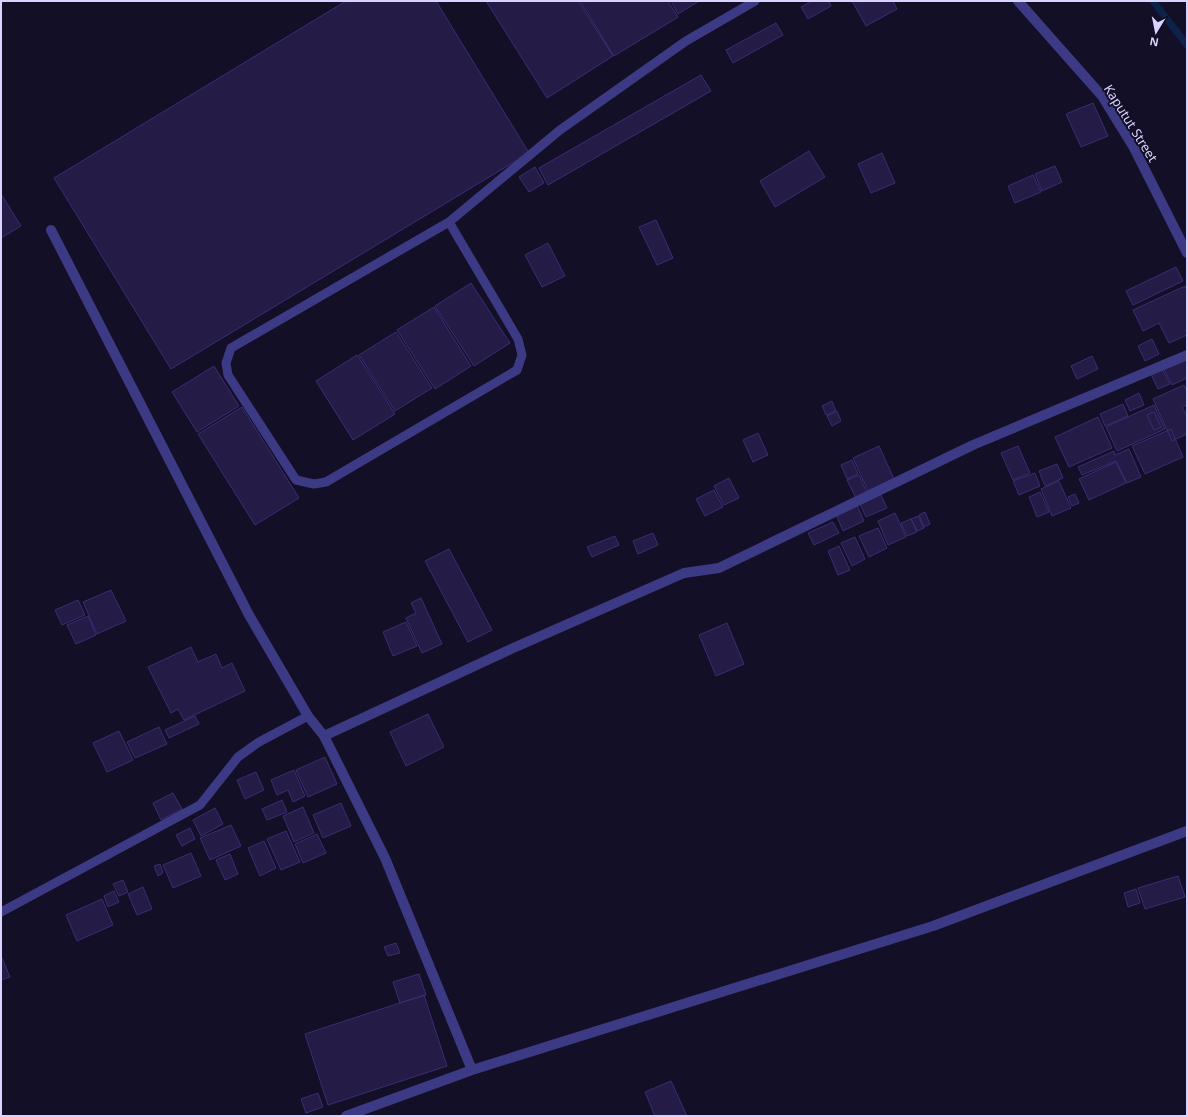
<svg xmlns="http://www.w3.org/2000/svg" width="1188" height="1117" font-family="'Noto Sans',sans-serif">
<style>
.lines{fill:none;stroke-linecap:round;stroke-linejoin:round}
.stream{stroke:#0c2248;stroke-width:7}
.building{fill:#241b47;stroke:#3b2d73}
.service{stroke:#3d3a85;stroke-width:9}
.minor{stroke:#3d3a85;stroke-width:10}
.tertiary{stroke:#3d3a85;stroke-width:10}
.labels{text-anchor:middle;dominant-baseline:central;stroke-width:4;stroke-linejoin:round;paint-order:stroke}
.street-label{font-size:13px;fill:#d9d4ff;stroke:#130f26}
</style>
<rect width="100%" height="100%" fill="#130f26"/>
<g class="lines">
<path class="stream" d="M1153,1L1187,45"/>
</g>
<path class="building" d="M346,1H436L529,153L171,369L54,178Z
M486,1H578L613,56L547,98Z
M580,1H668L678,17L614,56Z
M671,1H699L678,14Z
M812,1H829L831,6L808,19L801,7Z
M852,1H893L897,9L866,26Z
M776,23L783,35L733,63L726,50Z
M701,75L711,91L548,185L539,168Z
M1093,103L1108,136L1081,147L1066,114Z
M809,151L825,177L775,207L760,181Z
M882,153L895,183L871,193L858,164Z
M1055,166L1062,182L1042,191L1035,174Z
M535,167L544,183L529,192L519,177Z
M1033,175L1041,192L1015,203L1008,186Z
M1,194L21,226L1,238Z
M656,220L673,258L657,265L639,227Z
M548,243L565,276L542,287L525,255Z
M1176,267L1183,281L1133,305L1126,291Z
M471,283L510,343L474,366L435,306Z
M1185,286L1187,291V335L1169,343L1159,323L1143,331L1133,310Z
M434,307L471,366L435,389L397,330Z
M396,332L432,388L395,411L359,355Z
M1152,339L1159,354L1145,361L1138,346Z
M357,355L395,414L353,440L316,381Z
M1092,356L1098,369L1077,379L1071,366Z
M1187,356V378L1172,385L1163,367Z
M214,366L239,406L197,432L172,392Z
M1161,367L1170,384L1158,389L1150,372Z
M1184,385L1187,392V405L1182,407L1187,416V434L1172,441L1153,399Z
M1139,393L1144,405L1130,411L1125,400Z
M832,401L836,411L826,415L822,406Z
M1123,404L1128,416L1105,426L1100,414Z
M1154,405L1165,429L1117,451L1106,427Z
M242,407L299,498L255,525L198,434Z
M837,411L841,421L832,426L827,416Z
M1154,412L1161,427L1154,430L1147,415Z
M1098,417L1112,448L1069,467L1055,437Z
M1171,429L1183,457L1145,474L1132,446Z
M758,433L768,455L753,462L743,440Z
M879,446L894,479L868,491L853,458Z
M1018,446L1030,473L1013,480L1001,453Z
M1129,449L1141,477L1127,483L1116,461L1082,475L1078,467L1114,451L1115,455Z
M852,460L858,474L847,479L841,465Z
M1116,462L1126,483L1089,500L1079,479Z
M1057,464L1063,478L1045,486L1039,471Z
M1035,473L1040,486L1019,495L1013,481Z
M859,475L867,493L856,498L847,480Z
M729,478L739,498L724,505L714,486Z
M1059,481L1071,508L1052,516L1041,489Z
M714,490L723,507L705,516L696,499Z
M1040,492L1049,512L1037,517L1029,497Z
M880,493L887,508L866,517L859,502Z
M1075,494L1079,503L1072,506L1068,497Z
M857,505L864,521L843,531L836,514Z
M925,512L930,524L924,527L919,515Z
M895,513L906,537L888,545L878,521Z
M918,516L924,528L917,531L911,519Z
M911,519L917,532L907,536L901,523Z
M833,522L839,533L814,545L808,533Z
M878,528L887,548L869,557L859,536Z
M653,533L658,545L638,554L633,541Z
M615,536L619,545L592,557L587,547Z
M855,537L865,559L852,566L841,543Z
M839,546L850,570L838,575L828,551Z
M449,549L492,630L468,642L425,561Z
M111,590L126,621L97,634L83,602Z
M421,598L442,644L422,653L406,618L416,613L411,603Z
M78,600L85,615L62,625L55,610Z
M88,616L96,635L76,644L67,625Z
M406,622L417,646L393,656L383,632Z
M727,623L744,664L716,676L699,635Z
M191,647L198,662L216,654L222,668L232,663L245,691L184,720L178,709L171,713L148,667Z
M428,714L444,747L406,766L390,732Z
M195,716L199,724L169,738L165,730Z
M159,727L167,744L135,758L127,742Z
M119,731L133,760L107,772L93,743Z
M325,757L337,784L308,797L296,770Z
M294,770L305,796L293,802L288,790L277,795L271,780Z
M256,772L264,790L245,799L237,780Z
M173,793L182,809L161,820L153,803Z
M282,800L287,812L267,820L262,809Z
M341,803L351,826L323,838L313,815Z
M303,807L314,833L294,842L283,816Z
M215,808L223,824L201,836L193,820Z
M231,825L241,846L210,860L200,838Z
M190,828L195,839L182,846L176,835Z
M286,831L300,862L281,870L267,839Z
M317,834L326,853L303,863L295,844Z
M264,841L276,868L260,876L248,848Z
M191,853L201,876L173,888L163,865Z
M230,854L238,874L225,880L216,860Z
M160,864L163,873L158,876L154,866Z
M1178,876L1185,897L1145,909L1138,888Z
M123,880L128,892L119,896L113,884Z
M143,887L152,909L137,915L128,894Z
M1136,889L1140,903L1128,907L1124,893Z
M114,891L119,902L108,907L104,896Z
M102,899L113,925L77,941L66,915Z
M396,943L400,953L388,956L384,947Z
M1,958H2L10,977L1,980Z
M419,974L426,995L400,1003L393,982Z
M424,995L447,1066L328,1105L305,1034Z
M671,1081L687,1116H655L645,1092Z
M318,1093L323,1107L306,1113L301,1099Z"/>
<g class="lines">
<path class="service" d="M449,222L518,339L522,355L517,370L326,482L314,484L296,480L228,375L226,363L231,348L449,222L560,130L686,41L755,1
M1,912L200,805L238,757L259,742L308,716"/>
<path class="minor" d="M51,230L249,615L308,716L324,736L385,858L472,1070
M324,736L511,649L684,573L719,568L973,445L1187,355
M346,1116L472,1070L933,926L1187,831"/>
<path class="tertiary" d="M1018,1L1102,96L1134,148L1187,253"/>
</g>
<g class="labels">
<g class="street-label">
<text transform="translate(1131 123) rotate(58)">Kaputut Street</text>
</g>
</g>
<rect width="1188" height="1117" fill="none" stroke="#d9d4ff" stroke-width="4"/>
<g transform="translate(1156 32) rotate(190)" stroke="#130f26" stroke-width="3" paint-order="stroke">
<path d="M0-3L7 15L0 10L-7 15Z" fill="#d9d4ff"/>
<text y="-6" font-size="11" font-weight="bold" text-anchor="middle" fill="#d9d4ff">N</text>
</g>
</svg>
